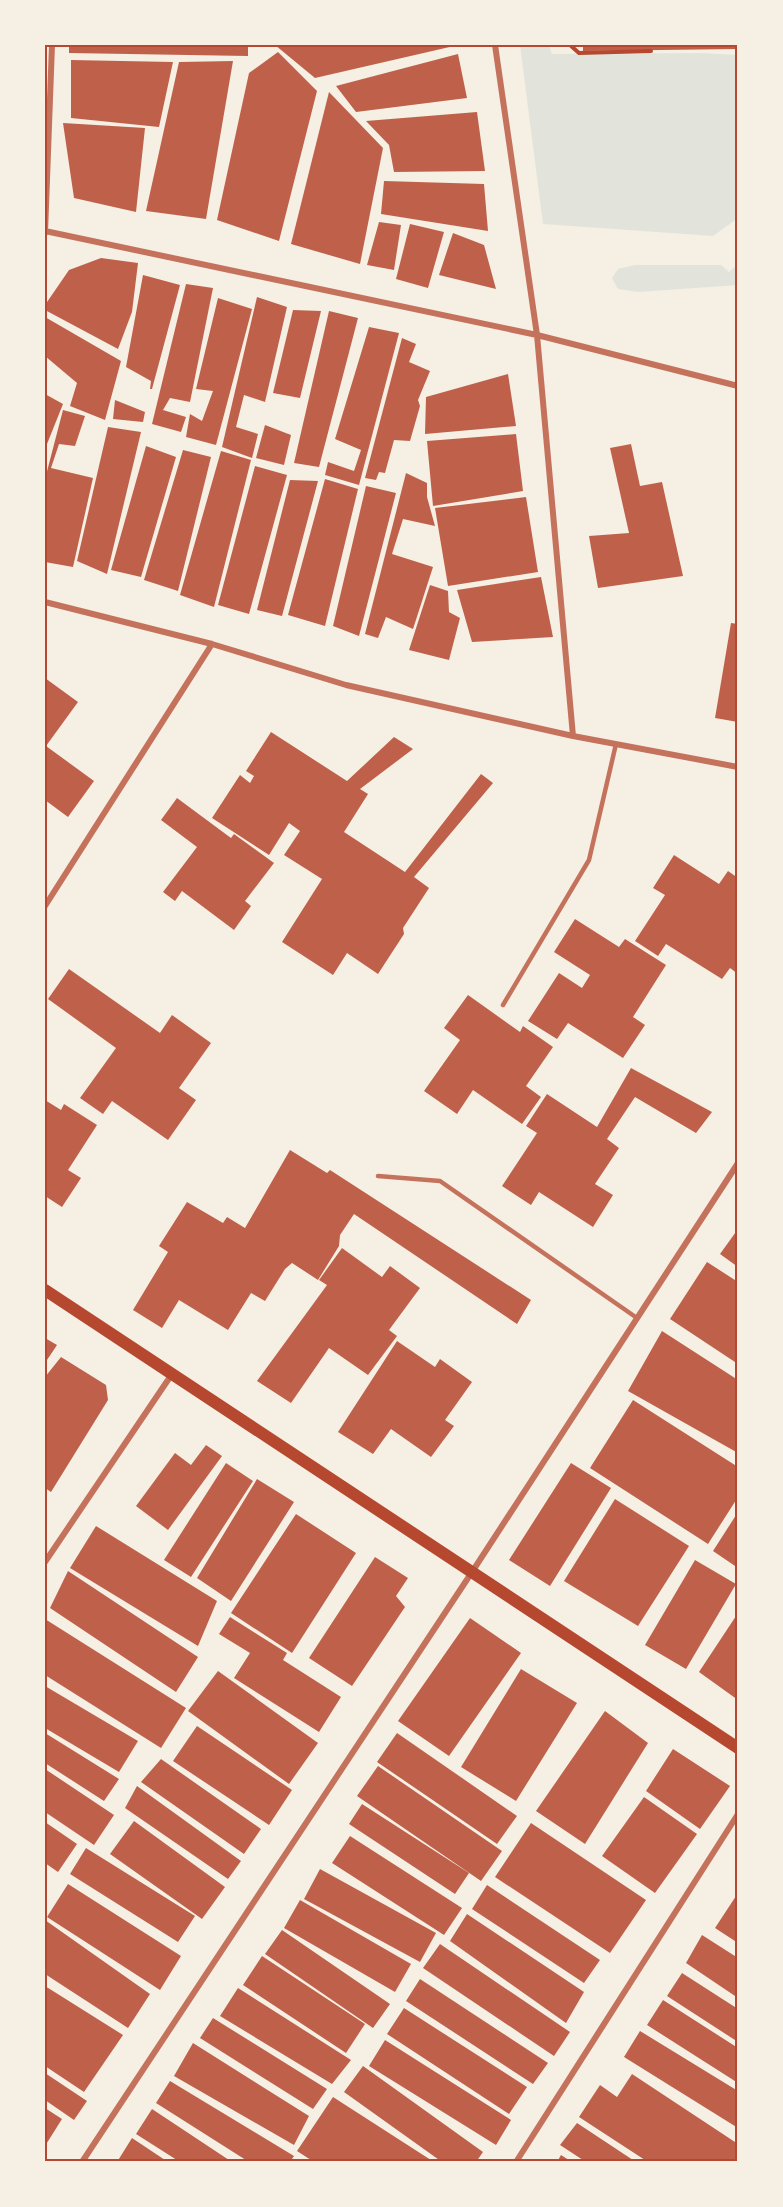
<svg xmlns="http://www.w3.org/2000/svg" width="783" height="2207" font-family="'DM Sans',sans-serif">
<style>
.green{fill:#e2e4dc}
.building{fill:#bf614a}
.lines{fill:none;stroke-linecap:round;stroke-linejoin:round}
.path{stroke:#b5482f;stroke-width:4}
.service{stroke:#c5725c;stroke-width:4.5}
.minor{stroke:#c5725c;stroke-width:6}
.secondary{stroke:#b5482f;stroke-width:12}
.neatline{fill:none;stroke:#b5482f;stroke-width:2}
</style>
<rect width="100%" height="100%" fill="#f6efe4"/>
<path class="green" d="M520,45H549L552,54L702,53L738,55V218L713,236L543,224Z
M635,265H721L729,272L737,265L738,285L638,292L618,289L612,278L618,269Z"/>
<path class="building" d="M69,45H248V56L69,53Z
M275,45H454V46L315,78Z
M583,45H737V49L583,51Z
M278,52L317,91L279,241L217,220L249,73Z
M458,54L467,98L356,112L336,86Z
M71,60L173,62L159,127L71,118Z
M233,61L206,219L146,211L179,62Z
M329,92L383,148L360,264L291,244Z
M477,112L485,171L394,172L389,145L366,121Z
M63,123L145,128L136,212L74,198Z
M384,181L484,184L488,231L381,214Z
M379,222L401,225L394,270L367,265Z
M410,224L444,232L428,288L396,279Z
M453,233L484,245L496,289L439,275Z
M101,258L138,263L132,312L118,349L45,310V305L69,270Z
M143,275L180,285L152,389H150L151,381L126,367Z
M186,284L213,288L190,402L170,398L163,410L186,417L181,432L152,424Z
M257,297L287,307L265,402L244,395L236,427L258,434L252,458L222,447Z
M218,298L252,309L216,445L186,437L190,414L202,421L213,391L196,389Z
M293,310L321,311L300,398L273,393Z
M329,311L358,318L319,467L294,463Z
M45,317L121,361L105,420L70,406L77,383L45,356Z
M369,327L399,333L359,485L325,475L328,462L354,471L361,450L335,439Z
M402,338L416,344L409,362L430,371L418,400L420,406L410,441L394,440L385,473L379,472L376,480L365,478Z
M508,374L516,426L425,434L426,397Z
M45,394L63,404L45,449Z
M115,400L145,412L143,422L113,419Z
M63,410L85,416L75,446L59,444L51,468L93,478L73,567L45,562V479Z
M265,425L291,435L284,465L256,458Z
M108,427L141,432L107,574L77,561Z
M516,434L523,491L433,506L427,441Z
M631,444L640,486L662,482L683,576L598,588L589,536L629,533L610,448Z
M146,446L176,457L141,577L111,570Z
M183,450L211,457L178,591L144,580Z
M221,451L251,460L214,607L180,595Z
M255,466L287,475L249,614L218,605Z
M406,473L427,483V497L435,526L403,519L392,554L433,567L413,629L386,617L378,638L365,634Z
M325,479L358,489L325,626L288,615Z
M290,480L318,481L282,616L257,610Z
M366,486L396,493L359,636L333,626Z
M526,497L538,572L448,586L435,508Z
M541,577L553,637L472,642L457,590Z
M430,585L448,591L449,612L460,618L449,660L409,650Z
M731,623L738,624V722L715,718Z
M45,678L78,702L46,746L94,781L68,817L45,800Z
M271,732L347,781L394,737L413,749L360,789L368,794L344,832L405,872L481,774L493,783L414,877L429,888L403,928L404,934L378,974L347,953L333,975L282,942L322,879L284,855L300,831L289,823L269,855L212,818L240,775L250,783L254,776L246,771Z
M177,798L231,838L234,834L274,863L245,901L251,906L234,930L182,891L175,901L163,892L197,847L161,820Z
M674,855L719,884L728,871L738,878V940L736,943L738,944V974L730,968L722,979L666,944L658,956L635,941L665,895L653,888Z
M575,919L619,947L625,939L666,965L633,1017L645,1025L623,1058L568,1023L557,1039L528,1021L559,973L582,988L590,975L554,952Z
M69,969L160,1033L172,1015L211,1043L179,1088L196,1100L168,1140L112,1101L103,1114L80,1098L116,1048L48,999Z
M468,995L520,1032L523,1026L553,1047L526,1086L541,1097L522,1124L473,1090L457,1114L424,1091L460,1040L444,1028Z
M631,1068L712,1112L696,1133L635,1097L607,1139L619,1148L595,1184L613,1195L593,1227L539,1192L531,1205L502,1186L537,1133L526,1126L547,1094L597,1127Z
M45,1100L61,1110L64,1104L97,1125L68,1170L81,1178L62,1207L45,1196Z
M290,1150L327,1173L330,1170L531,1300L517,1324L354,1214L340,1235L339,1246L318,1280L292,1263L285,1269L265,1301L251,1293L228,1330L179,1300L162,1328L133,1310L168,1252L159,1246L187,1202L223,1223L227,1217L245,1228Z
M738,1229V1267L720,1254Z
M342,1248L382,1277L390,1266L420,1288L389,1330L397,1336L368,1375L329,1348L291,1403L257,1381L327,1285L319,1280Z
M707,1262L738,1282V1364L670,1319Z
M662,1331L738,1380V1453L628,1391Z
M45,1338L57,1345L45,1363Z
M397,1341L435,1367L440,1359L472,1382L445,1420L454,1426L431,1457L391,1429L373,1454L338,1432Z
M61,1357L106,1385L108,1400L51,1492L45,1488V1377Z
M633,1400L738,1467V1497L708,1544L590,1468Z
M206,1445L222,1456L168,1530L136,1506L175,1453L191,1465Z
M226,1463L253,1481L191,1577L164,1560Z
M571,1463L611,1488L550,1586L509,1560Z
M257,1479L294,1502L231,1601L197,1578Z
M615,1499L689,1546L638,1626L564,1581Z
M738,1512V1568L713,1551Z
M296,1514L356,1553L292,1653L231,1613Z
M96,1526L217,1601L198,1646L70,1568Z
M375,1557L408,1578L396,1596L405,1607L352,1686L309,1658Z
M695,1560L736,1584L686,1669L645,1645Z
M68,1571L198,1657L176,1692L50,1608Z
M738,1613V1700L699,1672Z
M230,1617L287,1653L283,1660L341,1697L319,1732L234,1678L250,1653L219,1634Z
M470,1618L521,1653L449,1756L398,1721Z
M45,1619L186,1708L161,1748L45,1675Z
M521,1669L577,1703L516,1801L461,1767Z
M218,1671L318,1743L289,1784L188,1711Z
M45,1686L138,1741L119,1772L45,1728Z
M605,1711L648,1743L585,1844L536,1811Z
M197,1726L292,1790L269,1825L173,1761Z
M45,1733L119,1779L104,1801L45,1763Z
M397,1733L517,1816L497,1844L377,1762Z
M673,1749L730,1786L700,1829L646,1791Z
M161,1759L261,1829L244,1854L141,1782Z
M378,1766L502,1851L481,1881L357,1796Z
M45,1769L114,1815L94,1845L45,1812Z
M137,1786L241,1861L228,1879L125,1808Z
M644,1797L697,1834L655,1893L602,1856Z
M362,1804L469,1873L455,1894L349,1824Z
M134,1821L225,1887L202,1919L110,1854Z
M45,1822L77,1844L58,1872L45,1863Z
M531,1823L646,1900L610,1953L495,1877Z
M350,1836L462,1908L444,1935L332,1863Z
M86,1848L195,1916L178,1942L70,1874Z
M320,1869L436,1933L420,1962L304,1899Z
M68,1884L181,1956L160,1990L47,1917Z
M487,1885L600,1960L584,1983L472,1909Z
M738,1893V1943L715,1928Z
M300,1900L411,1964L395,1992L284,1928Z
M467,1914L584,1992L566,2023L450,1941Z
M45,1920L150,1994L128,2028L45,1974Z
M282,1930L390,2004L373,2028L265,1954Z
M702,1935L738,1958V1998L686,1963Z
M440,1944L570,2032L554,2056L423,1968Z
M262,1956L365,2024L346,2053L243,1985Z
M682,1973L738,2009V2042L667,1996Z
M420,1979L548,2063L533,2084L406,2001Z
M45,1986L123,2035L84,2092L45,2066Z
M238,1988L351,2060L332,2084L220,2016Z
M663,2000L738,2048V2083L647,2025Z
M404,2008L527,2087L509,2114L387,2034Z
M213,2018L327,2089L313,2109L200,2038Z
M640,2031L738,2091V2128L624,2057Z
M385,2040L511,2120L496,2145L369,2066Z
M193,2043L309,2116L294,2145L174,2076Z
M363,2066L483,2152L476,2162H442L344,2092Z
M45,2073L87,2101L74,2120L45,2100Z
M632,2074L738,2144L736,2162H648L579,2117L600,2085L617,2097Z
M170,2081L294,2156L290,2162H249L156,2103Z
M333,2097L434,2162H314L297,2151Z
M45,2108L62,2119L45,2146Z
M152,2109L232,2162H180L136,2134Z
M577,2123L636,2162H586L560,2145Z
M132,2138L168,2162H117Z
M561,2155L572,2162H557Z"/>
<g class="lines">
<path class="path" d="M570,45L579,53L651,51"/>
<path class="service" d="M503,1005L589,860L616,744
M378,1176L440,1181L637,1318"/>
<path class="minor" d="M495,45L537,335L573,736
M45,231L537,335L738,386
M45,233L52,45
M45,602L212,644L346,685L573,736L738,767
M45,906L212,644
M45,1562L172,1374
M82,2162L472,1572L738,1163
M516,2162L738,1814"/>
<path class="secondary" d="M45,1290L738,1748"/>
</g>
<rect width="783" height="2207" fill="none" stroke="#f6efe4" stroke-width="93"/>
<rect x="46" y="46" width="690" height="2114" class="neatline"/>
</svg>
